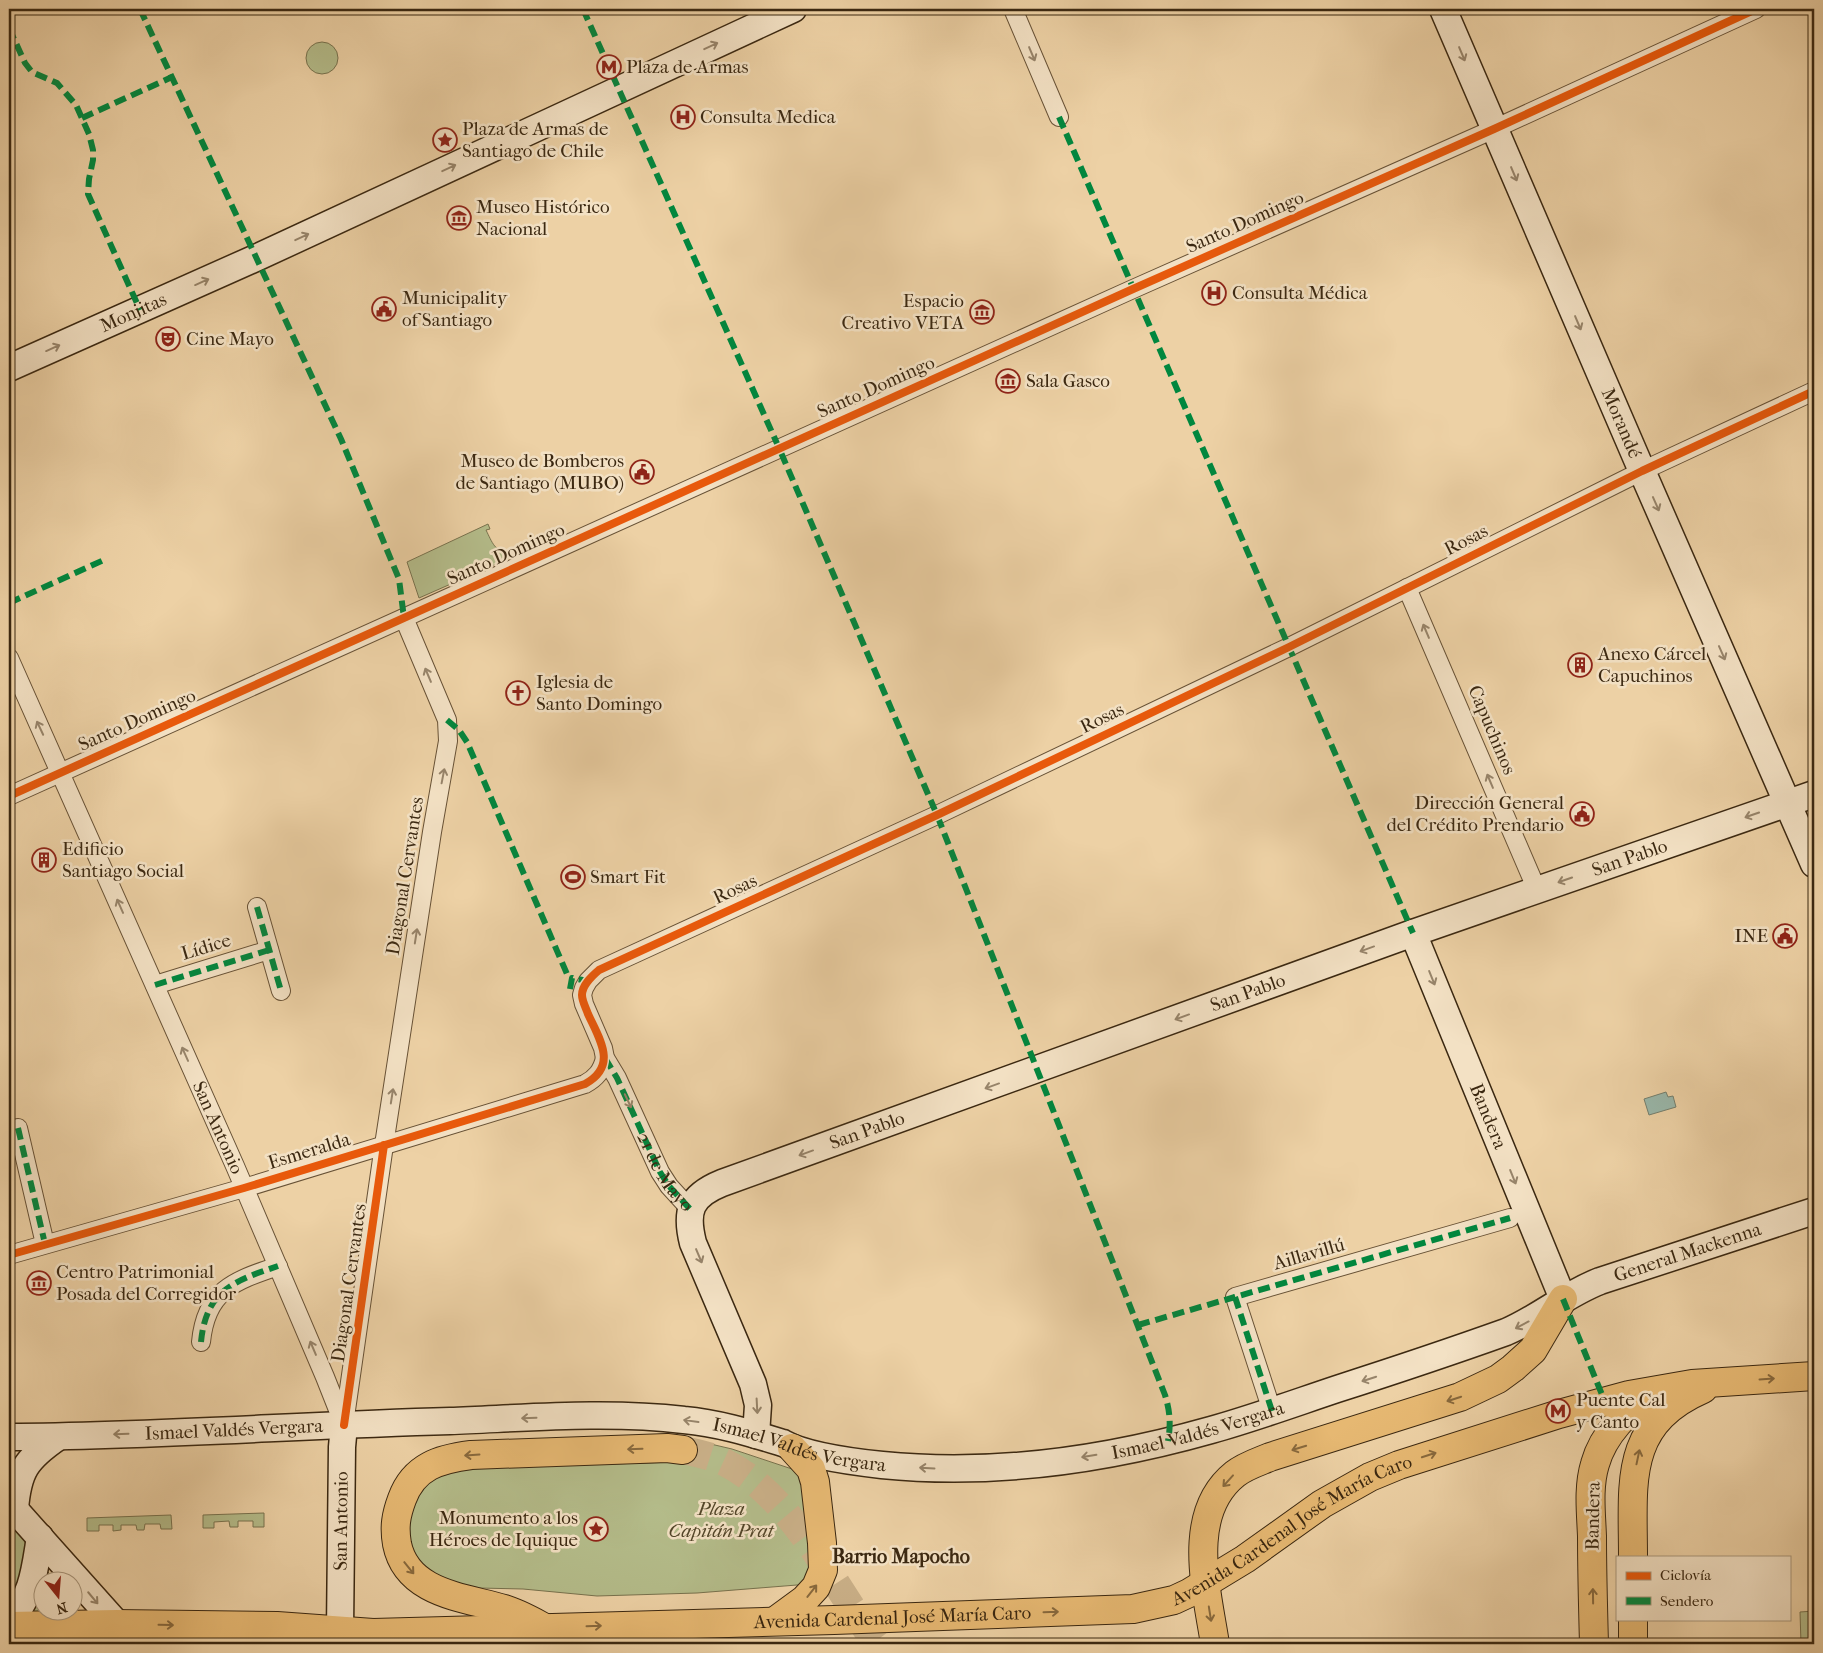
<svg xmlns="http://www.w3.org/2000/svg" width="1823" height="1653" font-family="'IM FELL French Canon',serif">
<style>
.green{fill:#b4bc8a;stroke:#78724e}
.water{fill:#99b7aa;stroke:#737e6d}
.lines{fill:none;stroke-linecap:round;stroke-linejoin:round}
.highway-tunnel{stroke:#c9af87;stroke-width:28;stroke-dasharray:28 14;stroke-linecap:butt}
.street-casing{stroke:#685236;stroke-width:20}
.secondary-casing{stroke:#3b2811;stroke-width:29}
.primary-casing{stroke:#3b2811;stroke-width:30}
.highway-casing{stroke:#3b2811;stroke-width:30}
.street{stroke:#f3e1c4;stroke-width:18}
.secondary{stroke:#f3e1c4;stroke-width:26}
.primary{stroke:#e6b872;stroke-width:28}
.highway{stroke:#e6b872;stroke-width:28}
.quiet{stroke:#00873e;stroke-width:6;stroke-dasharray:12 6;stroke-linecap:butt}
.cycleway-casing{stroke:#f3e1c4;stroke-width:11}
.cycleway{stroke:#e8590c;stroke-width:8}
.oneway{stroke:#97846a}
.oneway2{stroke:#88693d}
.labels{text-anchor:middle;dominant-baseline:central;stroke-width:5;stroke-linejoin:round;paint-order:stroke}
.poi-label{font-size:19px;fill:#3b2811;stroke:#f3e1c4;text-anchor:start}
.street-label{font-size:19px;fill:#3b2811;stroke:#f3e1c4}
.park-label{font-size:19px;font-style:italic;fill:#534629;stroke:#f3e1c4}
.neighbourhood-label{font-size:20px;font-weight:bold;fill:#3b2811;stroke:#f3e1c4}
</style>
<rect width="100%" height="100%" fill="#edd1a5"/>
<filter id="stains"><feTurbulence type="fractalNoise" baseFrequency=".004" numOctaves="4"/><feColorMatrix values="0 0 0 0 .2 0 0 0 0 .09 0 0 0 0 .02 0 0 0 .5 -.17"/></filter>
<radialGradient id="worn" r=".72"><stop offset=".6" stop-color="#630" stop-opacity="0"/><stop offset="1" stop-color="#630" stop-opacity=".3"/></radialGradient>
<path class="green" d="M306 58a16 16 0 1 1 32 0a16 16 0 1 1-32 0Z
M488,524L490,529L486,530C492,542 495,553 510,552L512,557L419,598L407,562Z
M685,1438L732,1449L810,1475L822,1583L697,1593L597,1596L523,1589L479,1588L451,1584L419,1569L403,1530L411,1498L436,1477L463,1468L682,1462Z
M264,1513V1527H253V1521H238V1527H230L229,1521L214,1522V1528H203V1515Z
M171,1515L172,1529H161L160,1524H145L144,1530H137L136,1525H121V1530L113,1531V1525H99V1531H87V1518Z
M9,1519L54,1580H42V1610L71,1611L89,1644H9Z
M1814,1611V1644H1801L1800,1612Z"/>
<path class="water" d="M1666,1092L1668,1097L1673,1096L1676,1107L1649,1115L1644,1099Z"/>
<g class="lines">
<path class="highway-tunnel" d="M683,1450C697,1453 711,1456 724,1462C792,1495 833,1586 877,1644"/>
<g class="street-casing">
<g id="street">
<path d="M1013,9L1059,117"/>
<path d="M1407,588L1537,890"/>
<path id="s1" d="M9,658L235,1166L325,1377L344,1425"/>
<path d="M9,796L1133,289L1494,129L1756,9"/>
<path d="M257,907L281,991"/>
<path d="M155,985L269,950"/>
<path d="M18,1128L45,1244"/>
<path d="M690,1209L669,1186L660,1172L617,1078L605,1058L603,1048L584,1004L582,995L584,988L588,981L599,970L937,815L1289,647L1642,471L1814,391"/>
<path d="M9,1255L244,1188L585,1084C596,1078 602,1071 605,1058"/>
<path d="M201,1342C206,1290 234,1281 278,1266"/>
<path d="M1272,1411L1235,1297L1510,1218"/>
<path d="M344,1424L384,1145L432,832L448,741L447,720L404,618"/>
</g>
</g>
<g class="secondary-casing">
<g id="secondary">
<path id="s2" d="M1443,9L1642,471L1814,864"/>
<path id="s3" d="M9,368L258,257L793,9"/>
<path id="s4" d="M1413,933L1563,1299"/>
<path id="s5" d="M756,1435L758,1405L753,1384L693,1243C685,1211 690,1196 722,1183L1413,933L1814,794"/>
<path id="s6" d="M9,1437C156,1436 303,1425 450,1421C528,1418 607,1411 684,1420C718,1423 750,1433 783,1443C806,1456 854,1462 882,1465C992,1476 1105,1460 1211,1430C1254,1418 1295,1403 1337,1389C1393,1371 1450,1352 1506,1332C1539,1318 1566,1294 1600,1281L1814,1211"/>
<path d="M9,1503L117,1624"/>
<path d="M15,1509C18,1471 26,1459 58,1437"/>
<path d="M9,1619C33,1598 35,1567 40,1537"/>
<path id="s7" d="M340,1630L342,1447L344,1425"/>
</g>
</g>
<g class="primary-casing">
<g id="primary">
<path d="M1633,1557C1633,1482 1623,1424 1703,1389"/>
<path d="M1633,1619V1644"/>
<path d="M775,1621L805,1599L816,1587L823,1570L822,1543L815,1482L811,1469L792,1448"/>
<path id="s8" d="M9,1626L117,1624L277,1626L373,1633L834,1620L1133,1609L1174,1600L1189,1593L1245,1559L1322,1504L1370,1477L1399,1465L1559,1414L1629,1395L1692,1384L1814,1376"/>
<path d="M1215,1644C1207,1591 1185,1514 1235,1474C1245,1466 1258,1462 1270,1457L1460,1397L1498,1379L1513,1368L1533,1350L1563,1299"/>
<path d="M1594,1644C1593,1608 1592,1572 1592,1536C1591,1512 1588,1487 1595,1464C1603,1435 1628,1408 1653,1395"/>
</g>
</g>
<g class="highway-casing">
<path id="highway" d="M545,1628C532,1621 518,1613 504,1609C464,1597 407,1594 397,1544C394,1527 396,1515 402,1499C414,1466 440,1459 471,1455L667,1448L683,1450"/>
</g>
<use href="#street" class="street"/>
<use href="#secondary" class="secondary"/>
<use href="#primary" class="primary"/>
<use href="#highway" class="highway"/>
<g class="quiet">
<path d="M140,9L341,439L399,579L404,618"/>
<path d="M583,9L779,448L937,815L1165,1395C1170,1411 1171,1425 1168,1441"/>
<path d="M9,28L25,63L32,72L57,83L76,105L89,134L93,150V160L89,179L88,194L140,310"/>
<path d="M1059,117L1413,933"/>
<path d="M82,118L172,77"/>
<path d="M9,603L106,559"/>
<path d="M447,720L459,730L467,742L567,974L572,978"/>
<path d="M257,907L281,991"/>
<path d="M155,985L269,950"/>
<path d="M570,989L572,978L588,981"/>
<path id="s9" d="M605,1058L617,1078L660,1172L669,1186L690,1209"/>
<path d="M18,1128L45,1244"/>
<path d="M1563,1299L1605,1402"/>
<path d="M1138,1325L1235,1297"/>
<path d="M201,1342C206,1290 234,1281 278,1266"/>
<path d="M1272,1411L1235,1297L1510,1218"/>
</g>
<g class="cycleway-casing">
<path id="cycleway" d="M9,796L1133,289L1494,129L1756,9
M9,1255L244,1188L585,1084C618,1066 600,1040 588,1014C586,1008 582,1001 582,995C582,985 592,976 599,970L937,815L1289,647L1642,471L1814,391
M344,1425L384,1145"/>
</g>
<use href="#cycleway" class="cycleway"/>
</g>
<defs><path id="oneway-shaft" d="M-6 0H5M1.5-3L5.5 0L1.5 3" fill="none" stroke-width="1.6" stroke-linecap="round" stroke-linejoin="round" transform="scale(1.25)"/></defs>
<g class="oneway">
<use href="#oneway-shaft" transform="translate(711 46) rotate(-25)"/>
<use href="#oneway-shaft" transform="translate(1032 54) rotate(67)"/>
<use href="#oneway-shaft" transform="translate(1462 54) rotate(67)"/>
<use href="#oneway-shaft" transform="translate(449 168) rotate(-25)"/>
<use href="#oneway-shaft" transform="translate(1514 174) rotate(67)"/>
<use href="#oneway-shaft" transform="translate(302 237) rotate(-25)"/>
<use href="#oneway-shaft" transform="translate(202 282) rotate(-24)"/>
<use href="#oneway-shaft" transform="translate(1578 323) rotate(67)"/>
<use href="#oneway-shaft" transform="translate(53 348) rotate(-24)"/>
<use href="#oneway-shaft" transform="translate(1656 504) rotate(66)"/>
<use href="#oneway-shaft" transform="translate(1426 631) rotate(-113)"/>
<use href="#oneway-shaft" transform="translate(1722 653) rotate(66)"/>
<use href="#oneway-shaft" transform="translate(428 675) rotate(-113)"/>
<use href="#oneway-shaft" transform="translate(40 728) rotate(-115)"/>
<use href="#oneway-shaft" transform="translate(443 776) rotate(-79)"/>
<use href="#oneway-shaft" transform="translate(1490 781) rotate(-113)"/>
<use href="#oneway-shaft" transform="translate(1752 815) rotate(161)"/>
<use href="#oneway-shaft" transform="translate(1565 880) rotate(161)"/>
<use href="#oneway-shaft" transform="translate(120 906) rotate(-114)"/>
<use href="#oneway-shaft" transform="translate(416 936) rotate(-81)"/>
<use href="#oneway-shaft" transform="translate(1367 949) rotate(160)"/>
<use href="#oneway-shaft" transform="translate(1432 978) rotate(68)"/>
<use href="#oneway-shaft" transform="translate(1182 1017) rotate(160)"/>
<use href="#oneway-shaft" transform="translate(185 1054) rotate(-114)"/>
<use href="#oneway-shaft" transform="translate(992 1086) rotate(160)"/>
<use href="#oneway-shaft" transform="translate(392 1096) rotate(-81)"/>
<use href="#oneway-shaft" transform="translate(628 1101) rotate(65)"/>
<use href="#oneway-shaft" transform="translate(806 1153) rotate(160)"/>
<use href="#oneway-shaft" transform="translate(1513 1177) rotate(68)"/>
<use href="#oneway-shaft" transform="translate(699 1256) rotate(67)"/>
<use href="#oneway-shaft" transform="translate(1522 1325) rotate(152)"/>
<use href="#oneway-shaft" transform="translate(313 1348) rotate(-113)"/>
<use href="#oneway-shaft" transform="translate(1369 1379) rotate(162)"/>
<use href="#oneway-shaft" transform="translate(757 1406) rotate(87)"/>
<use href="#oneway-shaft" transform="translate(529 1418) rotate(178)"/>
<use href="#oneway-shaft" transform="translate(691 1421) rotate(-172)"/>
<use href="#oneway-shaft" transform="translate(121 1434) rotate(178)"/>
<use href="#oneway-shaft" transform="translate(1089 1456) rotate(171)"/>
<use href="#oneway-shaft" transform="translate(927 1468) rotate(-177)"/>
<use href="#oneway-shaft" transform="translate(93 1598) rotate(50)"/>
</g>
<g class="oneway2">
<use href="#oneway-shaft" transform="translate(1767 1379) rotate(-4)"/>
<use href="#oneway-shaft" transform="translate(1454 1399) rotate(162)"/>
<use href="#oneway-shaft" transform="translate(1299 1448) rotate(163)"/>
<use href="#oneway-shaft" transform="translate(635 1449) rotate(178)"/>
<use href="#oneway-shaft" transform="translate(472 1455) rotate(176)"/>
<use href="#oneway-shaft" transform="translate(1429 1455) rotate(-18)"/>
<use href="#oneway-shaft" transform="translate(1638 1457) rotate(-78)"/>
<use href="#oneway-shaft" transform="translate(1228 1481) rotate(132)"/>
<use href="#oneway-shaft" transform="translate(409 1568) rotate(51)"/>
<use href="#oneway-shaft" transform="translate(812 1591) rotate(-52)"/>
<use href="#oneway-shaft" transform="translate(1593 1596) rotate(-91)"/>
<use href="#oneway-shaft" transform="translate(1051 1612) rotate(-2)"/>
<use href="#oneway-shaft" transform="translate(1210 1614) rotate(81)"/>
<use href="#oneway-shaft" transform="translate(166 1625) rotate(1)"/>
<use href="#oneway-shaft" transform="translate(594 1626) rotate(-2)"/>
</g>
<defs>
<g id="metro-ring" transform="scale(1.25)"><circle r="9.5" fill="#f3e1c4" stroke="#8f2418" stroke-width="1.5"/><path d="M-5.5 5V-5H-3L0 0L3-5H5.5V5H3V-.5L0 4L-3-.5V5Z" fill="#8f2418"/></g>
<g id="hospital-ring" transform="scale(1.25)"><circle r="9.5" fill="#f3e1c4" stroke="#8f2418" stroke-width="1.5"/><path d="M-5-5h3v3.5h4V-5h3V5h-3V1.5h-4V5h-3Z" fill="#8f2418"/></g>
<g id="sight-ring" transform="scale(1.25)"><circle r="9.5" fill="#f3e1c4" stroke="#8f2418" stroke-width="1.5"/><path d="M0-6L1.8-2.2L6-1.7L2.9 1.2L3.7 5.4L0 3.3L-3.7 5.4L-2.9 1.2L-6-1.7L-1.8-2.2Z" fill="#8f2418"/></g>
<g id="museum-ring" transform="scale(1.25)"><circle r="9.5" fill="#f3e1c4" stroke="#8f2418" stroke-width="1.5"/><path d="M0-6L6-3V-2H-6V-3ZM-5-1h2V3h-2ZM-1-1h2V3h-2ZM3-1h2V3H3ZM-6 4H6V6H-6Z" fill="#8f2418"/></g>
<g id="civic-ring" transform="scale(1.25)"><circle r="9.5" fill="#f3e1c4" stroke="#8f2418" stroke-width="1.5"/><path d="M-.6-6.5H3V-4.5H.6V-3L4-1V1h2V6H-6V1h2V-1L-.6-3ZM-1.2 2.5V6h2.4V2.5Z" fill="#8f2418"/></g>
<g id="theatre-ring" transform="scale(1.25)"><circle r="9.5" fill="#f3e1c4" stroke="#8f2418" stroke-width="1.5"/><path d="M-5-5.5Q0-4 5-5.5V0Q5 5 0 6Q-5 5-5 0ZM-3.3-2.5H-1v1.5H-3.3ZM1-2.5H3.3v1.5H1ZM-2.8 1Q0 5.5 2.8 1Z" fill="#8f2418"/></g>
<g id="building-ring" transform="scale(1.25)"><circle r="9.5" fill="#f3e1c4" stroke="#8f2418" stroke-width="1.5"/><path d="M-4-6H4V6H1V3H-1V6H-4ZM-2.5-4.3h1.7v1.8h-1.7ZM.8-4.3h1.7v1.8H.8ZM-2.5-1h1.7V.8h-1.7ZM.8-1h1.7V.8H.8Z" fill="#8f2418"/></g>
<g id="church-ring" transform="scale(1.25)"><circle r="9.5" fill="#f3e1c4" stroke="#8f2418" stroke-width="1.5"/><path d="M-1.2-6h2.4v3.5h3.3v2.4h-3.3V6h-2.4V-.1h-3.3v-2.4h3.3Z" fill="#8f2418"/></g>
<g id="stadium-ring" transform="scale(1.25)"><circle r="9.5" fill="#f3e1c4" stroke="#8f2418" stroke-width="1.5"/><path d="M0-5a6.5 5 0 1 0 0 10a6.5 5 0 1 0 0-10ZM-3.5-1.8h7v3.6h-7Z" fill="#8f2418"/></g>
</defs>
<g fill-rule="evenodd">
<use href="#metro-ring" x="609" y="67"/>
<use href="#hospital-ring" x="683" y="117"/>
<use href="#sight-ring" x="445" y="140"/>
<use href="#museum-ring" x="459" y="218"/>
<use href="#hospital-ring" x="1214" y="293"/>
<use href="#civic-ring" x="384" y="309"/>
<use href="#museum-ring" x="982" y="312"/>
<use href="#theatre-ring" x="168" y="339"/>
<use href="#museum-ring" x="1008" y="381"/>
<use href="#civic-ring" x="642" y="472"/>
<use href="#building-ring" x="1580" y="665"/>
<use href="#church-ring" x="518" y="693"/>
<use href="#civic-ring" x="1582" y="814"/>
<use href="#building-ring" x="44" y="860"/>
<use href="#stadium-ring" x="573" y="877"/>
<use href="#civic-ring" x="1785" y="936"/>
<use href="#museum-ring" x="39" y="1283"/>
<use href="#metro-ring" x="1558" y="1411"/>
<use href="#sight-ring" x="596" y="1529"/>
</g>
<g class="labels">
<g class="poi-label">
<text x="626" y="67">Plaza de Armas</text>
<text x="700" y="117">Consulta Medica</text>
<text x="462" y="129">Plaza de Armas de<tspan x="462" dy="22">Santiago de Chile</tspan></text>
<text x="476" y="207">Museo Histórico<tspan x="476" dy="22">Nacional</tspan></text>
<text x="1232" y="293">Consulta Médica</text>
<text x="402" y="298">Municipality<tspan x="402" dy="22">of Santiago</tspan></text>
<text x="964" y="301" text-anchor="end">Espacio<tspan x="964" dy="22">Creativo VETA</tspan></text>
<text x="186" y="339">Cine Mayo</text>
<text x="1026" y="381">Sala Gasco</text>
<text x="624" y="461" text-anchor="end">Museo de Bomberos<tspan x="624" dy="22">de Santiago (MUBO)</tspan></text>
<text x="1598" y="654">Anexo Cárcel<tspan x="1598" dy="22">Capuchinos</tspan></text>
<text x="536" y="682">Iglesia de<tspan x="536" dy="22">Santo Domingo</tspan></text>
<text x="1564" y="803" text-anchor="end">Dirección General<tspan x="1564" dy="22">del Crédito Prendario</tspan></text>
<text x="62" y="849">Edificio<tspan x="62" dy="22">Santiago Social</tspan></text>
<text x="590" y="877">Smart Fit</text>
<text x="1768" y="936" text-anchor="end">INE</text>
<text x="56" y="1272">Centro Patrimonial<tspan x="56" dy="22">Posada del Corregidor</tspan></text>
<text x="1576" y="1400">Puente Cal<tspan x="1576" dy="22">y Canto</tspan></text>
<text x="578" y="1518" text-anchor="end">Monumento a los<tspan x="578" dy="22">Héroes de Iquique</tspan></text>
</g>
<g class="street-label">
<text transform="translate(1245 222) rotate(-24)">Santo Domingo</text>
<text stroke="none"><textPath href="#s3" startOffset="136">Monjitas</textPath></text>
<text transform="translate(876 387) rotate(-24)">Santo Domingo</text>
<text stroke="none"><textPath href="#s2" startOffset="451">Morandé</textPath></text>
<text transform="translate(1466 540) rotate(-27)">Rosas</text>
<text transform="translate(506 554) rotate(-24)">Santo Domingo</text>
<text transform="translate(1102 718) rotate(-26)">Rosas</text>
<text transform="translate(137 720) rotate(-24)">Santo Domingo</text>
<text transform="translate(1492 730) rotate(67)">Capuchinos</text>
<text stroke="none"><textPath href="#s5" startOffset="1245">San Pablo</textPath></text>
<text transform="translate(405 876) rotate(-81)">Diagonal Cervantes</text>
<text transform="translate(735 889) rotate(-25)">Rosas</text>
<text transform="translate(206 947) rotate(-17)">Lídice</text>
<text stroke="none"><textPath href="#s5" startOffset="840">San Pablo</textPath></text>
<text stroke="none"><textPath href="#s4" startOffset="198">Bandera</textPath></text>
<text stroke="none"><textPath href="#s1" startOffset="514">San Antonio</textPath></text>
<text stroke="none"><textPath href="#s5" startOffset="435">San Pablo</textPath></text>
<text transform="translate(309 1151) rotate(-17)">Esmeralda</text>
<text stroke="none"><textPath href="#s9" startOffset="129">21 de Mayo</textPath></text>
<text stroke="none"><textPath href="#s6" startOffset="1722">General Mackenna</textPath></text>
<text transform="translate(1309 1254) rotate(-16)">Aillavillú</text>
<text transform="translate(349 1283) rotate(-82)">Diagonal Cervantes</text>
<text stroke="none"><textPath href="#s6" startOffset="1199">Ismael Valdés Vergara</textPath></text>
<text stroke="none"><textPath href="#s6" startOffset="225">Ismael Valdés Vergara</textPath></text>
<text stroke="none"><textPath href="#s6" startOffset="794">Ismael Valdés Vergara</textPath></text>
<text transform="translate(1593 1516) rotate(-89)">Bandera</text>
<text stroke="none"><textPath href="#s7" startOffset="109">San Antonio</textPath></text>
<text stroke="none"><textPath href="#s8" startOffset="1304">Avenida Cardenal José María Caro</textPath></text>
<text stroke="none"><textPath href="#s8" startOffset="884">Avenida Cardenal José María Caro</textPath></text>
</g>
<g class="park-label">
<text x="721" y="1509">Plaza<tspan x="721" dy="22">Capitán Prat</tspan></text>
</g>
<g class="neighbourhood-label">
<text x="901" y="1556">Barrio Mapocho</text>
</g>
</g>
<rect width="1823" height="1653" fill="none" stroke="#edd1a5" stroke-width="30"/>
<rect x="10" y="10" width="1803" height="1633" fill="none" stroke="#3b2811" stroke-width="2.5"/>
<rect x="15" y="15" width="1793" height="1623" fill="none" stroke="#3b2811"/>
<rect x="1616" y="1556" width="175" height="65" fill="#f3e1c4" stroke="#a9977c"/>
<rect x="1626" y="1572" width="25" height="8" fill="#e8590c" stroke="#a9977c"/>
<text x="1660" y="1580" font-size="15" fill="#3b2811">Ciclovía</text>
<rect x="1626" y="1597" width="25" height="8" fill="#00873e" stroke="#a9977c"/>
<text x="1660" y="1606" font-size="15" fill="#3b2811">Sendero</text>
<g transform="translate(58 1596) rotate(163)"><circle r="24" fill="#f3e1c4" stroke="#a9977c"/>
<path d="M0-4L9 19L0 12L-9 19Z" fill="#8f2418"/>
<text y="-8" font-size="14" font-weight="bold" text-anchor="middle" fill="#3b2811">N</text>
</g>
<rect width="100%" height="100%" filter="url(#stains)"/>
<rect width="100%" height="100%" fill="url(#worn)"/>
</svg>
